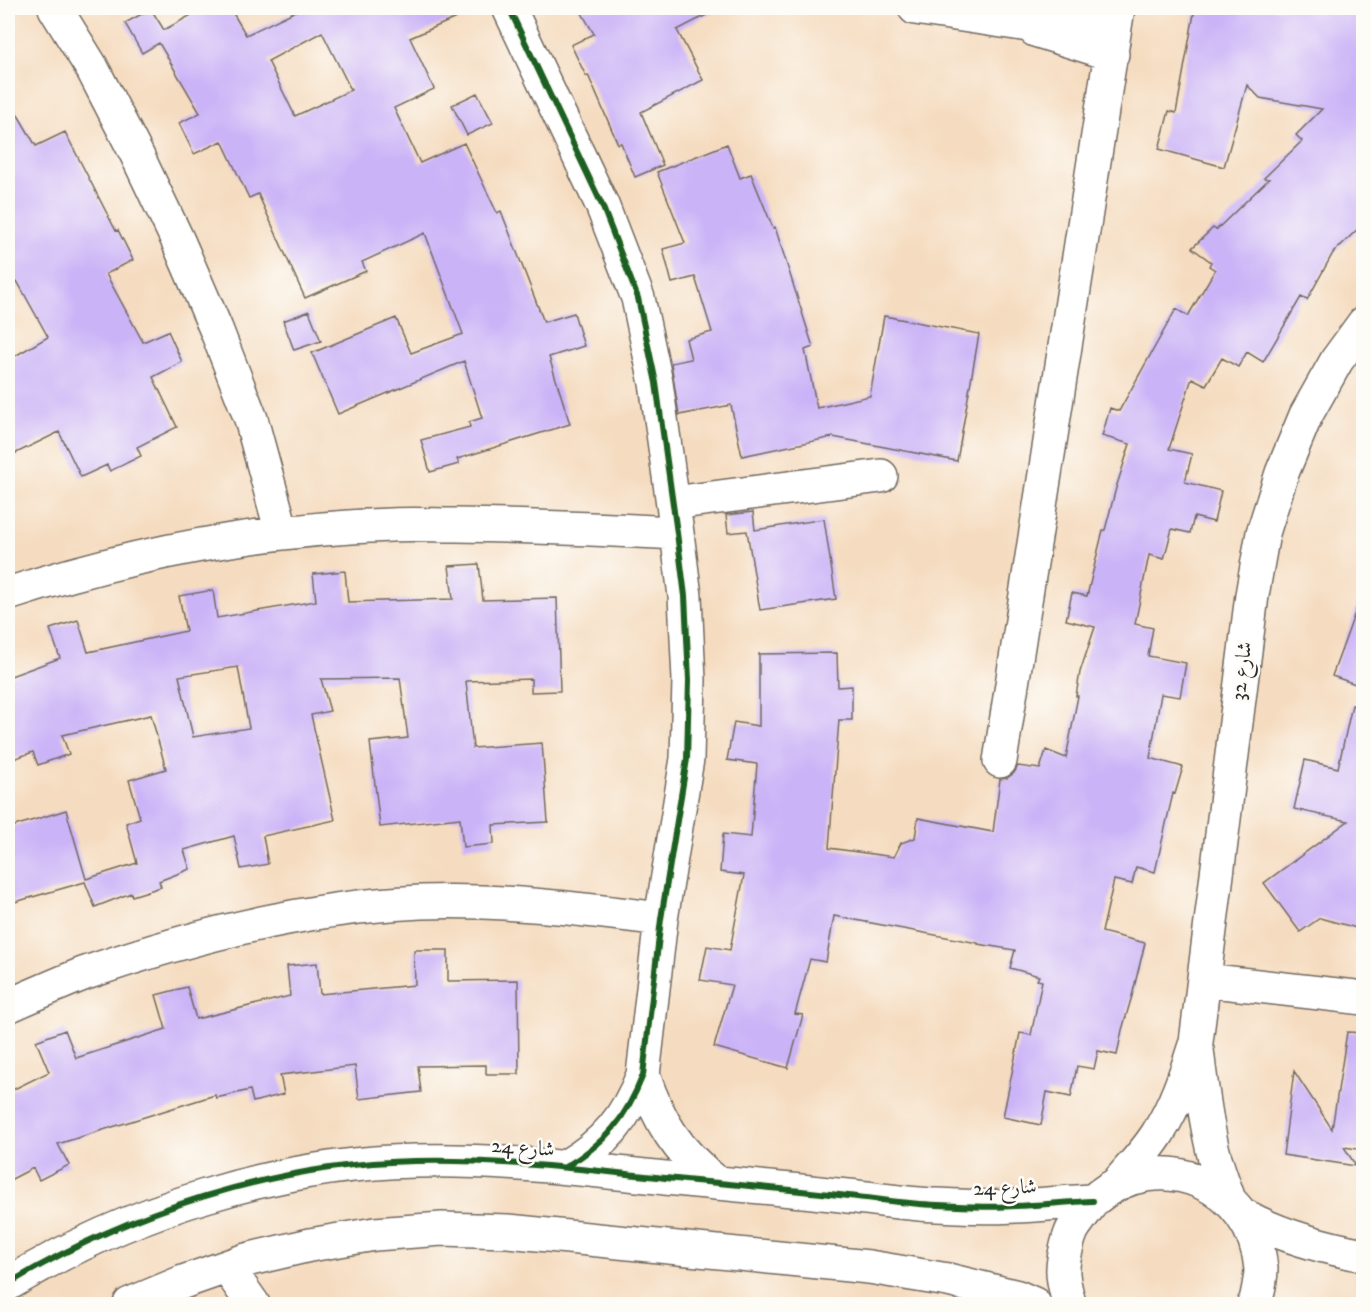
<svg xmlns="http://www.w3.org/2000/svg" width="1371" height="1312" font-family="'IM FELL DW Pica',Amiri,serif">
<style>
.building{fill:#cbb3f7;fill-rule:evenodd}
.lines{fill:none;stroke-linecap:round;stroke-linejoin:round}
.minor-casing{stroke:#72695f;stroke-width:36}
.minor{stroke:#fff;stroke-width:33}
.cycleway-casing{stroke:#fdfcf7;stroke-width:10}
.cycleway{stroke:#1b5e20;stroke-width:6}
.labels{text-anchor:middle;dominant-baseline:central;stroke-width:5;stroke-linejoin:round;paint-order:stroke}
.street-label{font-size:21px;fill:#2b2b2b;stroke:#fdfcf7}
</style>
<rect width="100%" height="100%" fill="#fdfcf7"/>
<filter id="ink" filterUnits="userSpaceOnUse"><feTurbulence type="fractalNoise" baseFrequency=".0167" numOctaves="2"/><feDisplacementMap in="SourceGraphic" scale="12" xChannelSelector="R" yChannelSelector="G"/><feConvolveMatrix kernelMatrix="1 2 1 2 8 2 1 2 1" color-interpolation-filters="sRGB"/></filter>
<filter id="wash" filterUnits="userSpaceOnUse"><feTurbulence type="fractalNoise" baseFrequency=".008" numOctaves="4" result="noise"/><feDisplacementMap in="SourceGraphic" scale="24" xChannelSelector="R" yChannelSelector="G"/><feGaussianBlur stdDeviation="1.35" result="paint"/><feColorMatrix in="noise" values="0 0 0 0 0 0 0 0 0 0 0 0 0 0 0 0 0 1.4 0 .05"/><feComposite in="paint" operator="in"/></filter>
<g filter="url(#wash)">
<rect width="100%" height="100%" fill="#f5dcc0"/>
<g id="blocks">
<path class="building" d="M204,8H230L246,35L302,8H479L410,38L434,89L394,108L420,163L464,143L497,213L501,211L544,322L574,313L584,346L549,357L570,424L457,459L459,464L430,472L421,440L470,427L469,422L482,418L464,361L338,414L312,353L396,318L411,353L463,334L425,233L362,262L366,271L305,298L258,194L249,198L222,141L194,154L179,123L200,113L159,43L142,53L125,23L151,9L164,30ZM322,32L351,90L295,116L268,61Z
M579,8H720L677,30L703,80L641,112L663,165L635,177L621,143L618,144L588,75L586,76L571,45L594,34Z
M1195,8H1364V223L1333,253L1307,300L1301,297L1263,362L1247,352L1238,367L1222,358L1206,385L1192,378L1169,449L1192,454L1185,482L1221,491L1214,522L1194,517L1190,533L1172,529L1164,559L1149,555L1135,624L1153,628L1148,656L1186,663L1180,697L1161,694L1150,758L1183,767L1175,794L1173,793L1155,872L1136,867L1132,884L1114,880L1102,932L1145,943L1132,996L1122,1030L1117,1055L1098,1051L1094,1069L1077,1066L1071,1097L1047,1092L1041,1125L1003,1117L1020,1033L1031,1035L1042,981L1037,980L1039,976L1010,968L1015,950L978,944V943L834,916L826,962L810,959L795,1014L803,1015L788,1068L714,1047L732,985L700,980L707,946L730,950L744,875L720,872L723,834L751,837L757,764L727,760L734,722L759,726V654L837,653L838,687L852,686V720H839L829,848L894,857L901,843L915,838L918,818L993,832L1000,779L1007,778L1014,773L1018,766L1040,769L1046,750L1066,758L1078,696H1076L1080,672L1095,627L1066,620L1072,593L1087,596L1103,530H1105L1116,488L1130,444L1102,436L1110,408L1119,411L1176,309L1188,316L1215,270L1209,266L1211,262L1192,248L1213,228L1216,230L1269,179L1264,178L1302,141L1296,135L1322,109L1260,98L1247,85L1224,167L1159,149L1169,111L1176,113Z
M477,93L493,123L467,135L452,105Z
M8,98L36,146L65,132L116,231L118,230L133,260L106,274L143,342L168,331L182,362L153,377L177,427L137,447L141,456L110,471L107,465L81,477L59,432L8,457V360L48,337L17,281L8,286Z
M727,144L740,178L751,174L773,228L775,227L813,347L805,350L817,408L870,396L884,316L979,334L957,461L833,437L742,456L731,405L679,415L671,363L691,359L686,339L712,332L695,277L672,283L663,249L685,243L657,172Z
M309,311L321,341L294,350L283,321Z
M753,512L755,530L824,519L836,599L760,610L747,531L728,533L726,515Z
M479,564L483,600L557,598L560,691L531,692V679L466,681L473,748L542,743L548,822L493,825L494,844L463,847L460,818L380,827L370,742L408,738L400,678L321,679L330,711L311,715L335,820L263,836L268,864L241,869L234,836L184,850L190,869L159,881L161,887L132,896L131,893L95,907L85,882L8,904V828L66,810L86,879L137,863L126,823L140,818L129,780L166,769L151,715L62,735L69,754L38,765L33,752L8,761V677L60,658L50,629L78,620L88,652L186,631L179,596L213,590L217,618L316,601L313,574L345,571L348,602L453,599L449,566ZM238,667L249,728L193,737L179,676Z
M1360,599L1364,600V687L1332,676Z
M1352,705L1364,706V930L1320,918L1300,932L1264,883L1348,821L1294,809L1305,760L1338,768Z
M414,950H448V981L518,980L519,1074H486V1065L418,1066L421,1092L359,1099L355,1066L280,1075L284,1094L253,1102L250,1090L216,1098L215,1095L58,1144L69,1165L39,1180L33,1168L8,1181V1092L49,1072L36,1041L65,1030L76,1058L166,1029L156,995L187,987L196,1019L290,996L287,966L317,963L320,994L415,985Z
M1347,1032L1364,1033V1150L1344,1147L1356,1166L1283,1155L1294,1071L1332,1129Z"/>
</g>
</g>
<g filter="url(#ink)">
<use href="#blocks" fill-opacity="0" stroke="#72695f" stroke-width="1.5"/>
<g class="lines">
<g class="minor-casing">
<path id="minor" d="M55,8L92,68L137,155L178,241L216,329L251,419L282,533
M509,8L602,205L638,298L656,383L677,533L685,596L689,680L687,759L661,919L643,1075C626,1118 606,1143 565,1167
M915,8L1022,24C1033,25 1045,25 1056,24C1077,23 1098,15 1118,10
M1035,30L1112,54
M673,503L881,476
M8,594C131,554 261,529 391,525C412,524 434,525 455,525C529,526 603,529 677,533
M1000,761L1118,8
M1204,980L1364,998
M8,1006C33,995 58,984 83,974C191,936 307,907 421,902C501,899 581,909 661,919
M1197,1050C1201,1084 1205,1118 1213,1151C1217,1168 1224,1184 1229,1200
M643,1075C659,1122 677,1151 717,1183
M1117,1184C1131,1167 1147,1151 1158,1133C1176,1105 1186,1073 1196,1042L1252,595L1263,533L1282,473L1306,415L1337,360L1364,323
M1243,1215C1280,1236 1322,1247 1364,1255
M227,1267L253,1304
M8,1284C127,1212 274,1164 415,1161C498,1159 582,1169 665,1178C726,1184 787,1189 848,1196C878,1199 907,1204 937,1205C963,1206 990,1208 1015,1206C1041,1205 1067,1202 1093,1201
M130,1304L183,1282L246,1260L310,1245L375,1234L442,1229L508,1231L869,1267L948,1280L1018,1297L1034,1304
M1069,1304C1067,1293 1062,1280 1063,1268C1063,1261 1068,1240 1071,1233C1073,1227 1078,1222 1081,1217C1086,1211 1090,1204 1095,1199C1160,1144 1254,1184 1261,1269C1261,1279 1258,1291 1256,1301L1254,1304"/>
</g>
<use href="#minor" class="minor"/>
<g class="cycleway-casing">
<path id="cycleway" d="M509,8L602,205L638,298L656,383L677,533L685,596L689,680L687,759L661,919L643,1075C626,1118 606,1143 565,1167
M8,1284C127,1212 274,1164 415,1161C498,1159 582,1169 665,1178C726,1184 787,1189 848,1196C878,1199 907,1204 937,1205C963,1206 990,1208 1015,1206C1041,1205 1067,1202 1093,1201"/>
</g>
<use href="#cycleway" class="cycleway"/>
</g>
</g>
<g class="labels">
<g class="street-label">
<text transform="translate(1242 671) rotate(-83)">شارع 32</text>
<text transform="translate(523 1148) rotate(4)">شارع 24</text>
<text transform="translate(1005 1188) rotate(-2)">شارع 24</text>
</g>
</g>
<rect width="1371" height="1312" fill="none" stroke="#fdfcf7" stroke-width="30"/>
</svg>
